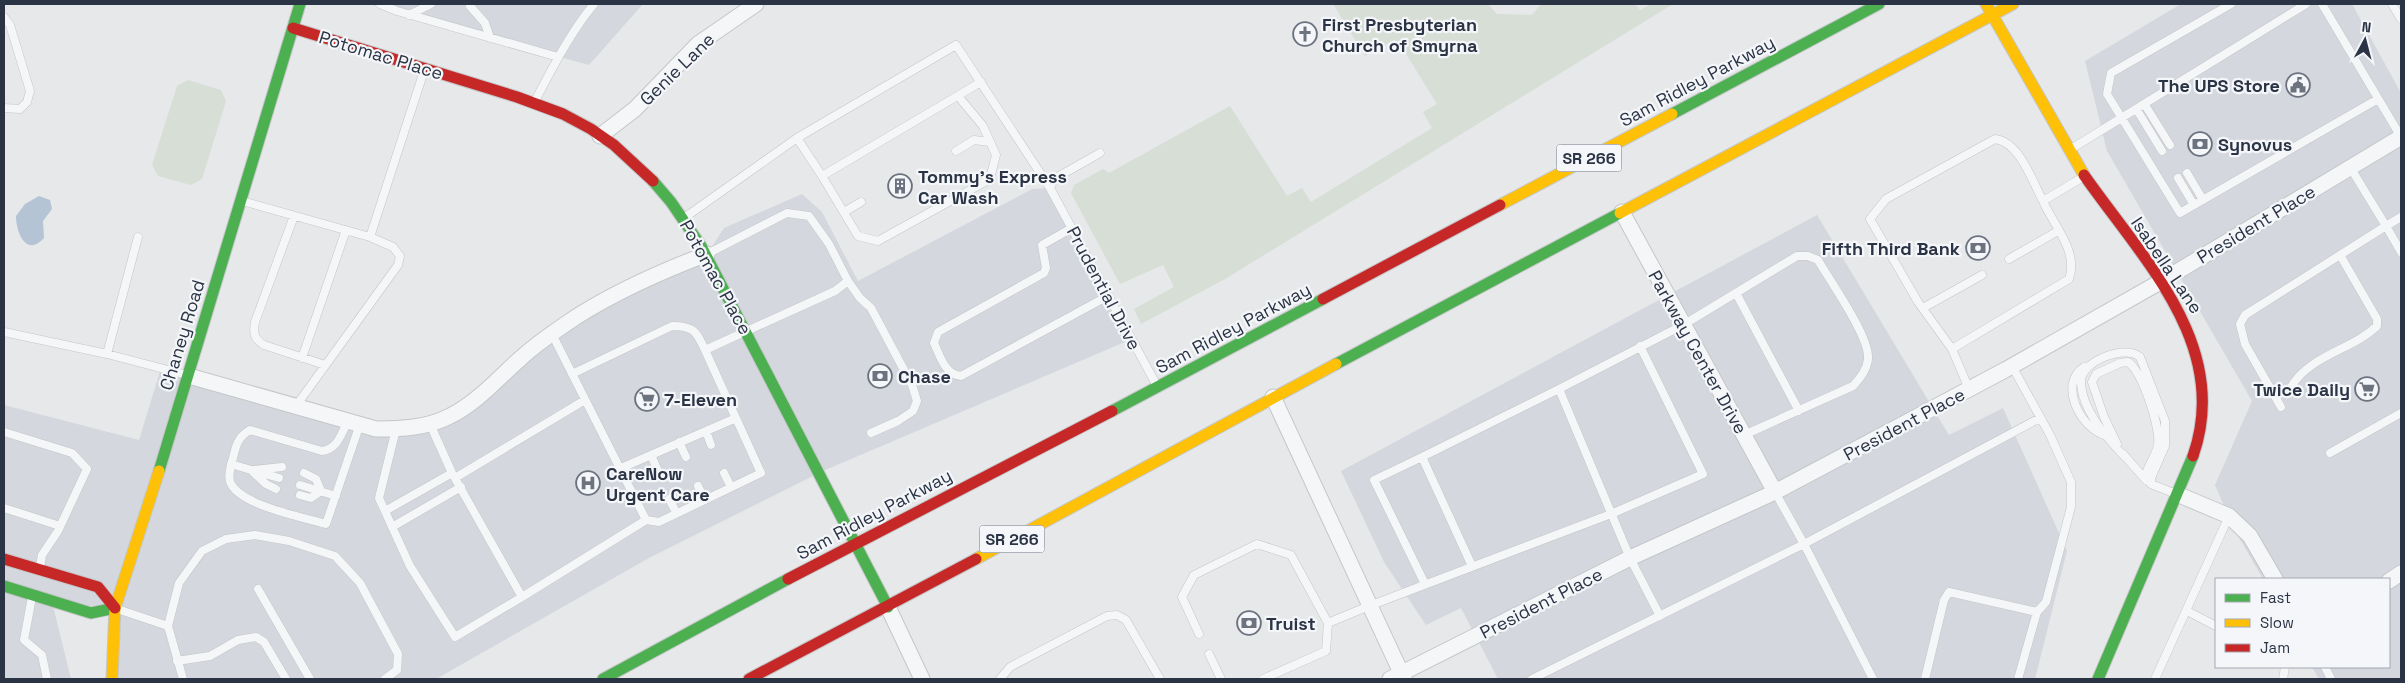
<svg xmlns="http://www.w3.org/2000/svg" width="2405" height="683" font-family="'Space Grotesk',sans-serif">
<style>
.built{fill:#d4d7dd}
.green{fill:#d6ded6}
.water{fill:#b4c4d5}
.lines{fill:none;stroke-linecap:round;stroke-linejoin:round}
.lane-casing{stroke:#c4c6c8;stroke-width:9}
.street-casing{stroke:#c4c6c8;stroke-width:17}
.fast-casing{stroke:#c4c6c8;stroke-width:13}
.slow-casing{stroke:#c4c6c8;stroke-width:13}
.jam-casing{stroke:#c4c6c8;stroke-width:13}
.lane{stroke:#f5f6f7;stroke-width:8}
.street{stroke:#f5f6f7;stroke-width:15}
.fast{stroke:#4caf50;stroke-width:11}
.slow{stroke:#ffc107;stroke-width:11}
.jam{stroke:#c62828;stroke-width:11}
.labels{text-anchor:middle;dominant-baseline:central;stroke-width:4.5;stroke-linejoin:round;paint-order:stroke}
.shield{fill:#f4f6f9;stroke:#676e7b;stroke-width:1}
.shield-label{font-size:16px;font-weight:bold;fill:#2b3445}
.poi-label{font-size:18px;font-weight:bold;fill:#2b3445;stroke:#f4f6f9;text-anchor:start}
.street-label{font-size:18px;fill:#2b3445;stroke:#f4f6f9}
</style>
<rect width="100%" height="100%" fill="#e6e8ea"/>
<path class="built" d="M369,4H643L589,65Z
M2181,4H2352L2401,93V679H2319L2312,667H2389V579H2263L2234,529L2215,485L2252,401L2107,151L2085,61Z
M1050,188L1132,339L823,471L649,558L436,679H112L115,608L52,602L71,679H4V405L139,440L161,368L376,429L430,424L577,317L707,254L724,228L802,194L822,212L858,281L1032,189Z
M1817,215L1949,435L2003,408L2067,551L2035,679H1498L1461,608L1426,625L1384,562L1341,471Z"/>
<path class="green" d="M1333,4H1488L1497,14L1532,15L1541,4H1635L1640,10L1651,4H1673L1225,279L1141,324L1134,309L1174,287L1163,265L1120,284L1071,193L1074,185L1103,169L1109,173L1230,106L1287,196L1302,188L1311,202L1432,128L1423,112L1437,104L1403,49L1394,40L1365,56Z
M188,80L221,90L226,101L202,179L191,185L158,176L152,165L177,86Z"/>
<path class="water" d="M39,196L50,200L52,209L43,221L44,238C26,258 16,232 16,216L25,204Z"/>
<g class="lines">
<g class="lane-casing">
<path id="lane" d="M380,4L397,11L558,57
M2231,4L2111,73L2107,94L2180,213L2378,99
M2322,4L2401,137
M2392,4L2401,19
M470,6L485,23L490,38
M409,15L431,4
M4,17L10,25L30,91L27,102L20,109L4,108
M535,101C553,67 570,33 594,4
M2145,105L2170,145
M2137,110L2162,151
M797,138L822,176L981,82
M2071,149L2306,4
M956,151L974,140L990,142
M2350,167L2386,226L2401,217
M2187,173L2203,200
M822,176L858,236L878,241L990,179L996,155L983,126L958,96
M2178,178L2194,205
M1050,188L1054,179L1100,153
M242,201L370,237
M2043,201C2032,181 2020,142 1995,139L1886,199L1870,219L1918,302L1952,349L2069,279C2079,251 2053,225 2043,201L2083,177
M844,212L861,202
M294,216L255,322C253,333 254,339 264,345L325,365
M684,218L797,138L956,45L1050,188L1157,386
M1072,228L1042,245L1046,268L1044,273L938,332L934,343C940,356 945,375 961,376L1108,296
M707,254L787,213L809,216L829,244L848,281L860,298L871,308L912,385L917,401L913,411L898,421L871,433
M2009,259L2058,231
M1736,293L1799,411
M1923,308L1982,275
M4,332L107,354L187,375
M552,334L646,520L659,522L761,473L705,350L835,291L848,281
M1952,349L1969,389
M107,354L138,237
M302,358L346,230
M2084,367C2058,384 2080,427 2104,435
M572,374L672,326C694,326 696,331 705,350
M2291,387C2310,355 2352,350 2377,326V319L2340,255
M296,406L398,265L400,256L393,247L370,237L424,71
M2281,407L2245,344L2240,324L2245,315L2386,226L2401,252
M348,421C341,434 338,449 322,451L250,430C238,437 236,445 233,458C231,465 227,477 231,484C243,506 302,517 326,524L360,424
M396,429L379,498L410,566L455,637L522,597L452,473L430,424
M706,431L711,445
M4,432L72,453L87,469L58,531L42,555L40,567
M679,442L686,457
M2117,444L2104,417L2092,382L2096,374L2120,363L2128,362C2142,370 2161,429 2158,445C2156,456 2147,466 2145,478L2151,484
M2330,453L2401,413
M2123,454L2146,480
M651,455L658,471
M1422,457L1374,480L1425,584
M2125,457C2107,438 2081,409 2081,381C2081,361 2126,344 2140,357L2165,421V446L2151,478V484L2176,494
M231,464L279,478
M619,469L736,418
M253,470L282,467
M253,472L266,484L276,489
M724,473L731,487
M455,478L585,400
M300,485L336,496
M698,486L704,499
M300,495L311,498L321,491L316,479L304,473
M669,499L676,512
M4,508L60,526
M385,511L452,473
M392,527L461,487
M1472,566L1422,457L1559,389
M258,589L310,679
M32,597L24,640L42,655L47,679
M522,597L646,520
M117,609L168,626L179,583L202,551L226,539L255,535L289,541L335,556L360,583L398,654L397,670L385,679
M2187,611L2216,626
M1660,616L1630,558L1559,389L1683,325L1797,256H1808L1818,260C1830,281 1870,337 1868,359C1867,370 1860,378 1853,386L1744,435
M168,626L183,679
M1199,634L1182,597L1194,575L1257,544L1291,555L1328,623
M1209,654L1221,679
M177,661L210,656L238,640L256,637L264,642L286,679
M2325,667L2331,679
M1000,679L1010,667L1107,616L1117,615L1126,620L1160,679
M1263,679L1326,651L1328,623L1369,606L1611,514L1703,474L1640,346
M1532,679L1804,544L1775,492
M1873,679L1804,544L2040,418
M1925,679L1944,600L1949,592L2037,612L2046,602L2071,507V482L2050,435L2012,366
M2018,679L2037,612
M2155,679L2229,516
M2283,679L2285,667"/>
</g>
<g class="street-casing">
<path id="street" d="M600,136L635,109L698,44L756,4
M1622,212L1775,492
M189,376L376,429C401,429 427,428 450,416C477,403 499,377 521,358C537,343 558,329 576,317C617,291 662,271 707,254
M1273,397L1404,679
M2177,494L2229,516L2250,536L2275,579
M2389,581L2401,573
M888,607L922,679
M1390,679L1630,558L1775,492L2005,370L2160,282L2401,137"/>
</g>
<g class="fast-casing">
<path id="fast" d="M1672,114L1879,4
M653,181L671,202L701,246L888,607
M1336,364L1620,213
M1112,411L1323,299
M159,471L300,4
M4,586L91,613L115,608
M603,679L788,579
M2098,679L2193,456"/>
</g>
<g class="slow-casing">
<path id="slow" d="M1986,4L2084,175
M1500,205L1672,114
M1620,213L2013,4
M976,559L1336,364
M112,679L115,608L159,471"/>
</g>
<g class="jam-casing">
<path id="jam" d="M293,28L517,97L563,114L591,129L614,145L653,181
M2084,175C2142,258 2232,346 2193,456
M1323,299L1500,205
M4,559L98,587L115,608
M788,579L1112,411
M749,679L976,559"/>
</g>
<use href="#lane" class="lane"/>
<use href="#street" class="street"/>
<use href="#fast" class="fast"/>
<use href="#slow" class="slow"/>
<use href="#jam" class="jam"/>
</g>
<defs>
<g id="church-ring" transform="scale(1.25)"><circle r="9.5" fill="#f4f6f9" stroke="#6c737f" stroke-width="1.5"/><path d="M-1.2-6h2.4v3.5h3.3v2.4h-3.3V6h-2.4V-.1h-3.3v-2.4h3.3Z" fill="#6c737f"/></g>
<g id="civic-ring" transform="scale(1.25)"><circle r="9.5" fill="#f4f6f9" stroke="#6c737f" stroke-width="1.5"/><path d="M-.6-6.5H3V-4.5H.6V-3L4-1V1h2V6H-6V1h2V-1L-.6-3ZM-1.2 2.5V6h2.4V2.5Z" fill="#6c737f"/></g>
<g id="bank-ring" transform="scale(1.25)"><circle r="9.5" fill="#f4f6f9" stroke="#6c737f" stroke-width="1.5"/><path d="M-6-4H6V4H-6ZM0-2.3a2.3 2.3 0 1 0 0 4.6a2.3 2.3 0 1 0 0-4.6Z" fill="#6c737f"/></g>
<g id="building-ring" transform="scale(1.25)"><circle r="9.5" fill="#f4f6f9" stroke="#6c737f" stroke-width="1.5"/><path d="M-4-6H4V6H1V3H-1V6H-4ZM-2.5-4.3h1.7v1.8h-1.7ZM.8-4.3h1.7v1.8H.8ZM-2.5-1h1.7V.8h-1.7ZM.8-1h1.7V.8H.8Z" fill="#6c737f"/></g>
<g id="supermarket-ring" transform="scale(1.25)"><circle r="9.5" fill="#f4f6f9" stroke="#6c737f" stroke-width="1.5"/><path d="M-6-5.5h2.5l.6 2H6L4.5 2H-2.5L-4.4-4H-6ZM-1.5 3.2a1.3 1.3 0 1 0 .1 0ZM3 3.2a1.3 1.3 0 1 0 .1 0Z" fill="#6c737f"/></g>
<g id="hospital-ring" transform="scale(1.25)"><circle r="9.5" fill="#f4f6f9" stroke="#6c737f" stroke-width="1.5"/><path d="M-5-5h3v3.5h4V-5h3V5h-3V1.5h-4V5h-3Z" fill="#6c737f"/></g>
</defs>
<g fill-rule="evenodd">
<use href="#church-ring" x="1305" y="34"/>
<use href="#civic-ring" x="2298" y="85"/>
<use href="#bank-ring" x="2200" y="144"/>
<use href="#building-ring" x="900" y="186"/>
<use href="#bank-ring" x="1978" y="248"/>
<use href="#bank-ring" x="880" y="376"/>
<use href="#supermarket-ring" x="2367" y="389"/>
<use href="#supermarket-ring" x="647" y="399"/>
<use href="#hospital-ring" x="588" y="483"/>
<use href="#bank-ring" x="1249" y="623"/>
</g>
<g class="labels">
<g class="shield">
<rect x="1556.5" y="144.5" width="65" height="27" rx="4"/>
<rect x="979.5" y="525.5" width="65" height="27" rx="4"/>
</g>
<g class="shield-label">
<text x="1589" y="158">SR 266</text>
<text x="1012" y="539">SR 266</text>
</g>
<g class="poi-label">
<text x="1322" y="24">First Presbyterian<tspan x="1322" dy="21">Church of Smyrna</tspan></text>
<text x="2280" y="85" text-anchor="end">The UPS Store</text>
<text x="2218" y="144">Synovus</text>
<text x="918" y="176">Tommy's Express<tspan x="918" dy="21">Car Wash</tspan></text>
<text x="1960" y="248" text-anchor="end">Fifth Third Bank</text>
<text x="898" y="376">Chase</text>
<text x="2350" y="389" text-anchor="end">Twice Daily</text>
<text x="664" y="399">7-Eleven</text>
<text x="606" y="473">CareNow<tspan x="606" dy="21">Urgent Care</tspan></text>
<text x="1266" y="623">Truist</text>
</g>
<g class="street-label">
<text transform="translate(381 55) rotate(17)">Potomac Place</text>
<text transform="translate(677 69) rotate(-44)">Genie Lane</text>
<text transform="translate(1697 81) rotate(-28)">Sam Ridley Parkway</text>
<text transform="translate(2256 224) rotate(-31)">President Place</text>
<text transform="translate(2167 265) rotate(56)">Isabella Lane</text>
<text transform="translate(716 277) rotate(61)">Potomac Place</text>
<text transform="translate(1104 288) rotate(62)">Prudential Drive</text>
<text transform="translate(1233 328) rotate(-28)">Sam Ridley Parkway</text>
<text transform="translate(182 335) rotate(-73)">Chaney Road</text>
<text transform="translate(1698 352) rotate(61)">Parkway Center Drive</text>
<text transform="translate(1904 424) rotate(-28)">President Place</text>
<text transform="translate(874 514) rotate(-28)">Sam Ridley Parkway</text>
<text transform="translate(1541 603) rotate(-27)">President Place</text>
</g>
</g>
<rect width="2405" height="683" fill="none" stroke="#2b3445" stroke-width="10"/>
<rect x="2215" y="578" width="175" height="90" fill="#f4f6f9" stroke="#a4a8b1"/>
<rect x="2225" y="594" width="25" height="8" fill="#4caf50" stroke="#a4a8b1"/>
<text x="2260" y="603" font-size="15" fill="#2b3445">Fast</text>
<rect x="2225" y="619" width="25" height="8" fill="#ffc107" stroke="#a4a8b1"/>
<text x="2260" y="628" font-size="15" fill="#2b3445">Slow</text>
<rect x="2225" y="644" width="25" height="8" fill="#c62828" stroke="#a4a8b1"/>
<text x="2260" y="653" font-size="15" fill="#2b3445">Jam</text>
<g transform="translate(2365 40) rotate(7)" stroke="#f4f6f9" stroke-width="4" paint-order="stroke">
<path d="M0-4L9 19L0 12L-9 19Z" fill="#2b3445"/>
<text y="-8" font-size="14" font-weight="bold" text-anchor="middle" fill="#2b3445">N</text>
</g>
</svg>
